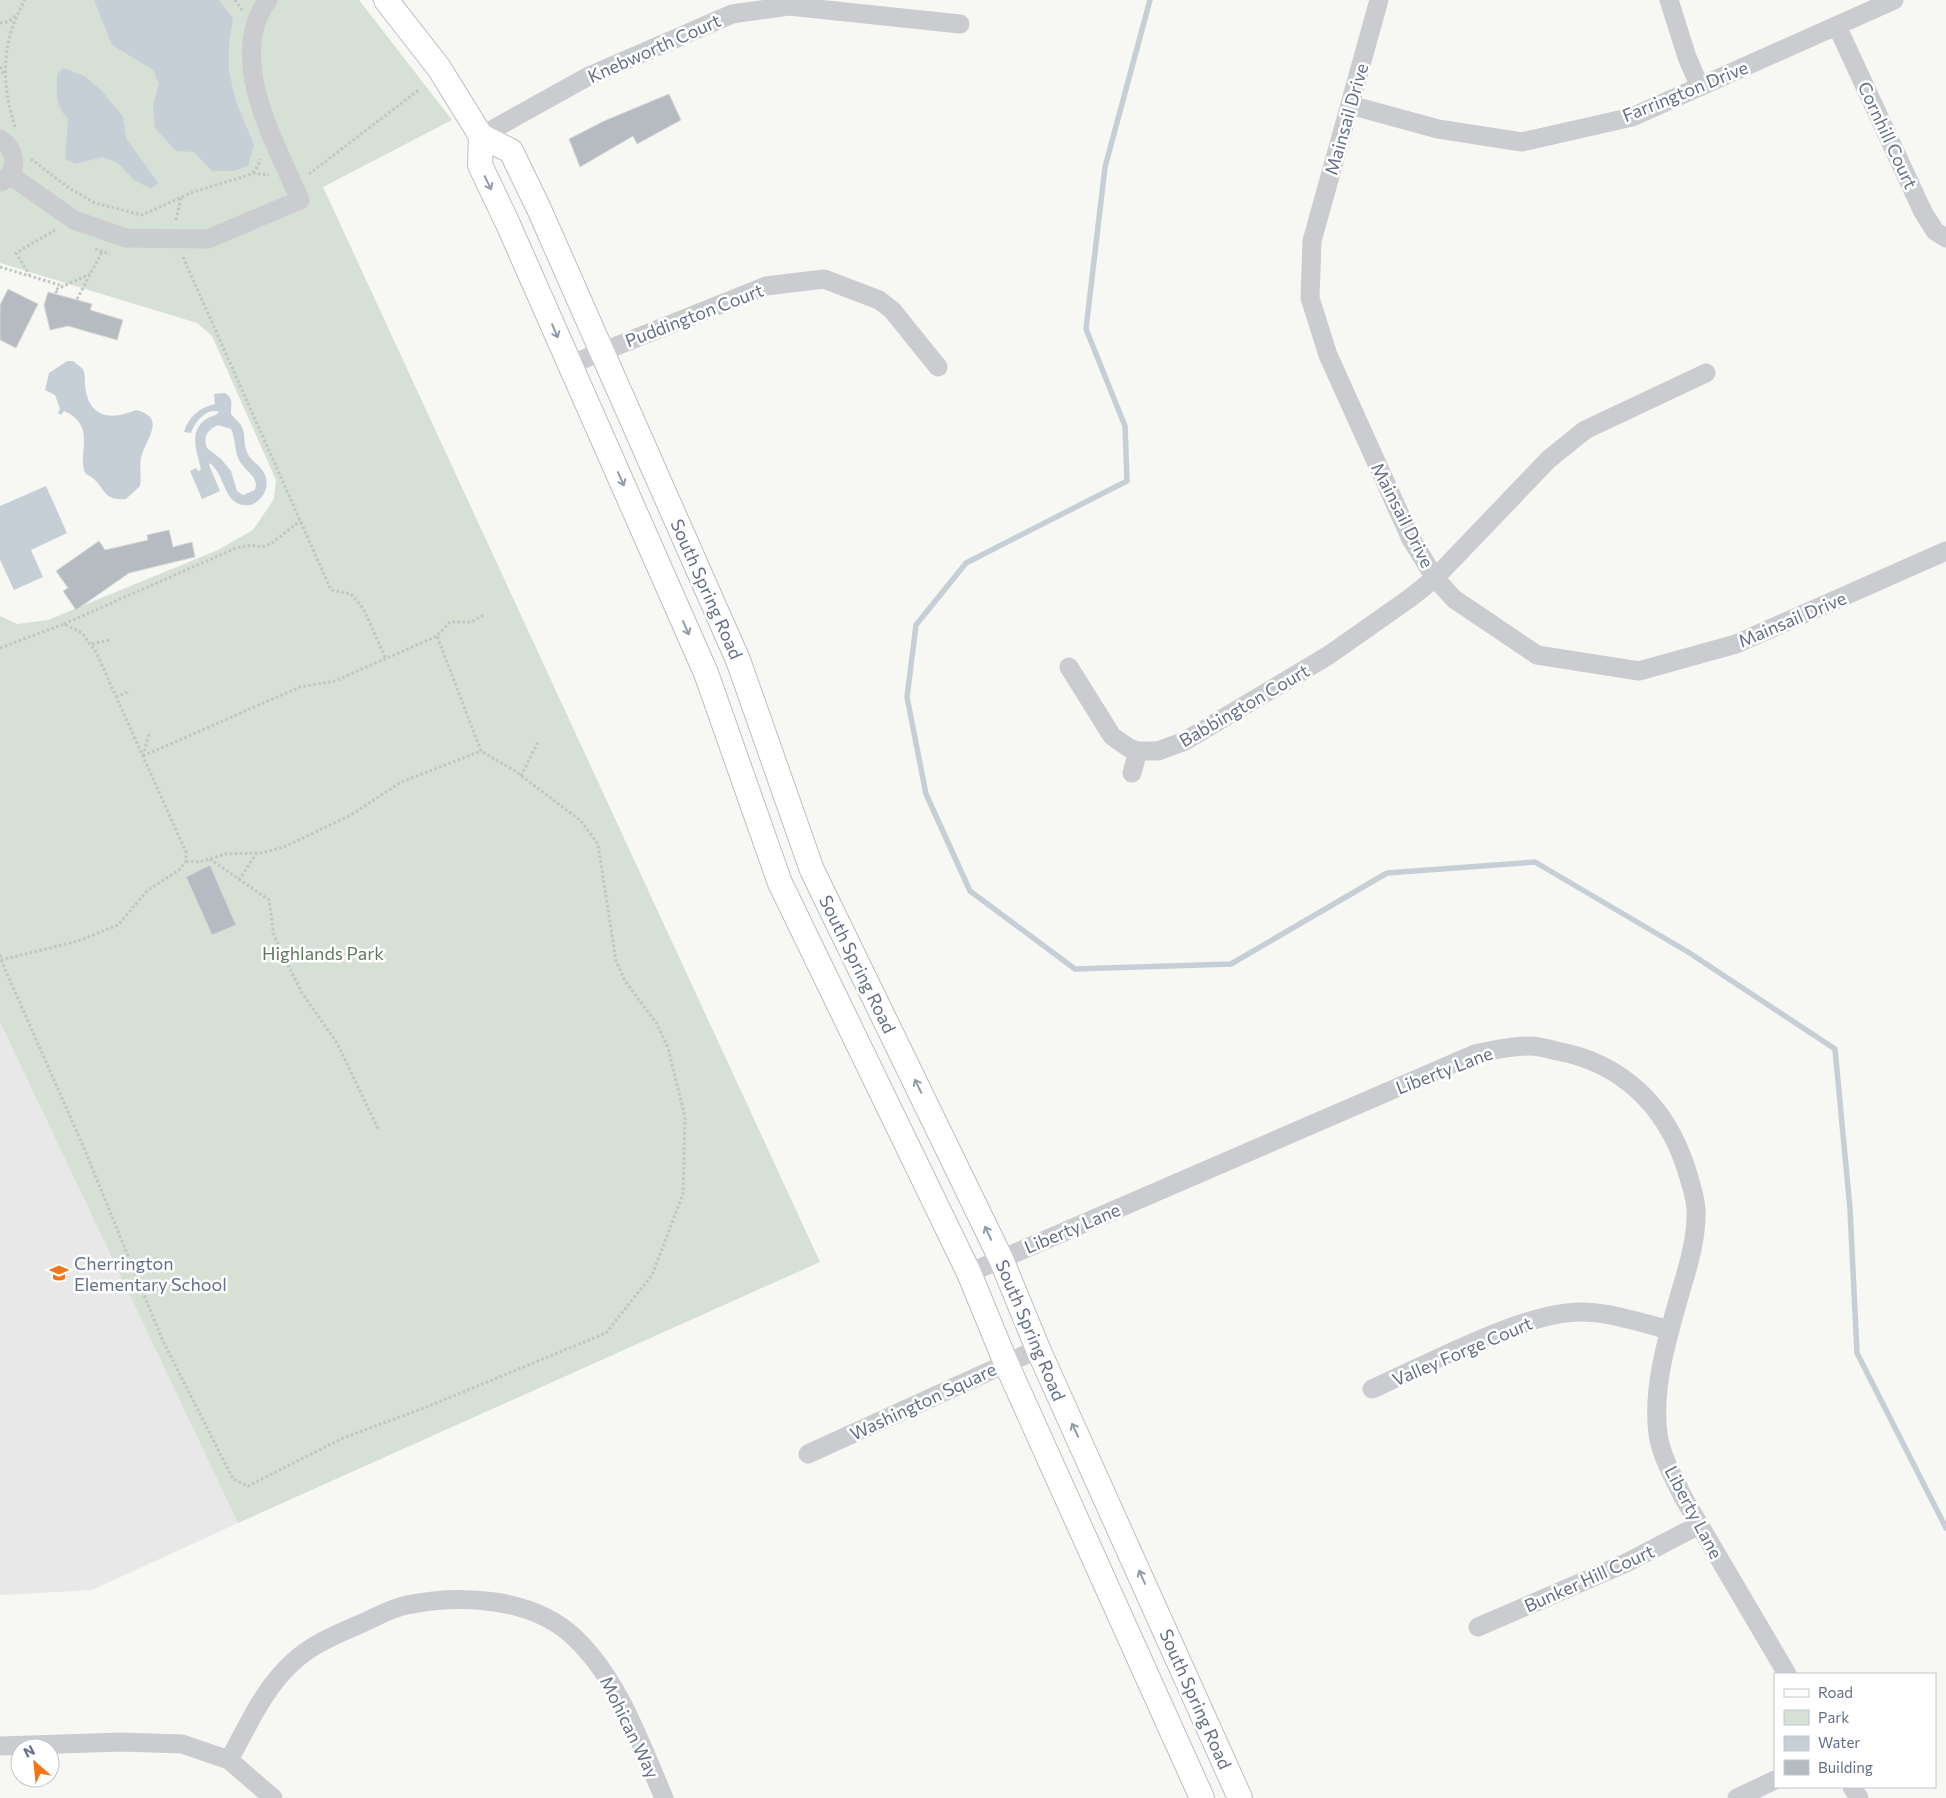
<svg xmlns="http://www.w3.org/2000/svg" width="1946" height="1798" font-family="Commissioner,sans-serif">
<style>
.built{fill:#e7e8e7}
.green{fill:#d6e0d4}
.water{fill:#c7cfd6;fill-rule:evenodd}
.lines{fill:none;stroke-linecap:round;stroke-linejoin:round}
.stream{stroke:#c7cfd6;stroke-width:5.5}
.building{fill:#b6bbc2;stroke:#d8d9d6}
.major-casing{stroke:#bcbec3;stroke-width:26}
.path{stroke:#c2c4c6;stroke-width:3;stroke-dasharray:2.5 2.5;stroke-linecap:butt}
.minor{stroke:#caccd0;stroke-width:19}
.major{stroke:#fff;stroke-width:24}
.oneway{stroke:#929bab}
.labels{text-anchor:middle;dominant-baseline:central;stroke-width:5;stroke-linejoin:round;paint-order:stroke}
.street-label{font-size:18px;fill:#647087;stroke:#fff}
.park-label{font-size:18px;fill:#5f795f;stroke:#fff}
.poi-label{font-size:18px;fill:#647087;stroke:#fff;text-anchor:start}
</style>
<rect width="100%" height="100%" fill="#f7f7f4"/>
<path class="built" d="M0,1022L238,1523L92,1590L0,1595Z"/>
<path class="green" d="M0,0H359L452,120L323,187L820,1262L238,1523L0,1022V616L17,624L48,620L218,550L253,530L274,499L276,480L212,336L197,323L0,263Z"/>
<path class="water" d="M94,0H219L233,18L229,43V71L236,102L254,145L248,166L233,171H212L194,152L176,151L155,128L153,105L159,84L153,70L112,45Z
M63,68L84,76L101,90L123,117L126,138L158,183L151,189L134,180L118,163L102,157L75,164L65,159L68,119C54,104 57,93 57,74Z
M67,361H73L83,369C86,377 84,383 86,392C92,420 115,419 136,410C168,418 145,439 141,458C139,467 142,476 140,486L126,499C100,502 106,483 86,474C75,457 99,426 64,411L61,415L58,413L60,409L55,395L45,390L49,373Z
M225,393C234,399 231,404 231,414C234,418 238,421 241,425C246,433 243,444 247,452C250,460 257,463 262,470C272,483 265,499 251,505C222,508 228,478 210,463L209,465L220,491L202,499L190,471L196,468L198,471L201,470C198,453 187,433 206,419C211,416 216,416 219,412C207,407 195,422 191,433L184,432C189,416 199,408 215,404L214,394ZM218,425L231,429C236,439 234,450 239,460C244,470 255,474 256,485L255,490L243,495L237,491L231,471L221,459L207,448C203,437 207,430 218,425Z
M46,486L67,533L31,550L43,577L14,590L0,560V506Z"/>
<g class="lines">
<path class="stream" d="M1150,0L1105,167L1086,329L1125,426L1127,481L966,563L916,625L907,697L926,794L970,891L1075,969L1231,964L1387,873L1535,862L1688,952L1835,1049L1850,1209L1857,1353L1946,1528"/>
</g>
<path class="building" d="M669,94L681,120L637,144L633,136L580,167L569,139L604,121Z
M8,289L38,304L16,348L0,340V305Z
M48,292L92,304L90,310L123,320L117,340L68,326L50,330L44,305Z
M169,530L173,547L192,542L195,557L129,573L76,610L63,591L68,588L56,571L99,541L105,550L148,540L147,535Z
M210,865L236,925L212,935L186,877Z"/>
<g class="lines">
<g class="major-casing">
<path id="major" d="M386,0L439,68L481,136L511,151L539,209L738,660L812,870L1001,1259L1038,1349L1240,1798
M481,136L480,165L508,224L706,673L780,883L969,1273L1006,1363L1202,1798"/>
</g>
<path class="path" d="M235,0L243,11
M0,23L8,22L15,16
M0,67L4,75
M15,127C1,83 1,41 25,0
M31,159L69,188L95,203L142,215L193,192L249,175L256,169L261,159
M253,173L269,175
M309,174L420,89
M176,220L181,197
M95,249L110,254
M183,257L331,590L351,594L363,608L386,659
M0,267L63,286
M30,276L16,253L55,230
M57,293L55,290L90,274
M77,299L102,252
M64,624L236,548L251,545L262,547L272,543L300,521
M92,644L109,640
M0,648L64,624L82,633L96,652L186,852V861L179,870L148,890L118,925L78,941L1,960L0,954
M116,697L130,691
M143,756L300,687L335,681L437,636L450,622H471L484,615
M143,756L149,734
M521,776L538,742
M210,859L269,900L274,936L302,993L337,1043L379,1131
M186,861L199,862L225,854L262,853L284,847L351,815L401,782L481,751L437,636
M239,880L256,854
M1,960L84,1148L162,1339L233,1479L248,1486L343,1438L424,1408L606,1333L652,1275L683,1194L685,1117L668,1048L657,1024L625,981L616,961L598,844L581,821L515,771L481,751"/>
<path class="minor" d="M1379,0L1312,241L1310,298L1328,355L1411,539L1435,578L1454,599L1537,655L1639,671L1736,644L1946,551
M1669,0L1687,57L1700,87
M1837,26L1923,212L1935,231L1946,238
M1350,105L1438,129L1522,142L1632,117L1894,0
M481,136L587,77L732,14L789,6L960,24
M0,139C16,149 20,172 1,182
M10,175L74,220L126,238L208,239L300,200C276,144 225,57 268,0
M569,365L766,286L824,279L879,300L892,310L938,367
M1069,667L1112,736L1129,748L1138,751H1158L1185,741L1329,655L1410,598L1435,578L1549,459L1585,430L1706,373
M1132,773L1138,751
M969,1273L1475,1054C1493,1050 1512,1046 1531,1046C1539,1046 1548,1049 1557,1051C1622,1063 1666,1106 1686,1168C1690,1181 1695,1195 1696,1209C1697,1236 1689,1264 1681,1290C1668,1336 1652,1386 1658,1434C1661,1456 1674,1478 1683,1497L1787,1674
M1372,1389C1427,1365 1526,1310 1584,1312C1613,1313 1642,1323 1670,1330
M808,1454L1038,1349
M1478,1627L1626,1563L1699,1525
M0,1746L122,1742L182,1744L229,1760L273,1798
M229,1760C248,1726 263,1689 293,1662C311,1645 335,1635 358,1625C373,1619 390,1608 407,1605C460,1594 533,1597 575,1638C619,1680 640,1743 664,1798
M1852,1787L1859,1798
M1737,1798L1775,1780"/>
<use href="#major" class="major"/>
</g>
<defs><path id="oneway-shaft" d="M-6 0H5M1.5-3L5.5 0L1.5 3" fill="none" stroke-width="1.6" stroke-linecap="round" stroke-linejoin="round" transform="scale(1.25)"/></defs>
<g class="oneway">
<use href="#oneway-shaft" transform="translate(488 183) rotate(64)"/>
<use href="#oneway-shaft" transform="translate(555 331) rotate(67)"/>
<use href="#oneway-shaft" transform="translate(621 479) rotate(66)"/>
<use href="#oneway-shaft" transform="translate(686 628) rotate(66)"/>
<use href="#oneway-shaft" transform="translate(918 1086) rotate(-116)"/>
<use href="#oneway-shaft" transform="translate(988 1233) rotate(-115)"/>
<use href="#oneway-shaft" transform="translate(1075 1430) rotate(-115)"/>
<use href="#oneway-shaft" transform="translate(1142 1577) rotate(-114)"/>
</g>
<defs>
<g id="school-bare" transform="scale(1.5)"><path d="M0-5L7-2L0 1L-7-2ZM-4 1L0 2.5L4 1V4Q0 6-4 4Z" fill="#f27619" stroke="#fff" stroke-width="2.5" paint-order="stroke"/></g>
</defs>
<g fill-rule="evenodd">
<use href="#school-bare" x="59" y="1273"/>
</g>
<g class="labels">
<g class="street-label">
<text transform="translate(654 48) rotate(-24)">Knebworth Court</text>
<text transform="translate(1685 91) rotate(-22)">Farrington Drive</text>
<text transform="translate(1346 119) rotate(-74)">Mainsail Drive</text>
<text transform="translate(1888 135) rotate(65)">Cornhill Court</text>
<text transform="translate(694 315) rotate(-21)">Puddington Court</text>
<text transform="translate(1403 515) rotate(63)">Mainsail Drive</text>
<text transform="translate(707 589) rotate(66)">South Spring Road</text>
<text transform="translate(1792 619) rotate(-23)">Mainsail Drive</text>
<text transform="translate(1244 705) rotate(-30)">Babbington Court</text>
<text transform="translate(858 964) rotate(64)">South Spring Road</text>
<text transform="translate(1444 1070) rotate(-21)">Liberty Lane</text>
<text transform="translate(1072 1228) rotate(-23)">Liberty Lane</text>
<text transform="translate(1031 1330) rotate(67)">South Spring Road</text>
<text transform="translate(1462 1351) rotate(-23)">Valley Forge Court</text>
<text transform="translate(923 1401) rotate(-25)">Washington Square</text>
<text transform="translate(1694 1512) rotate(62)">Liberty Lane</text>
<text transform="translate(1589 1578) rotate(-24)">Bunker Hill Court</text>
<text transform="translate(1196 1699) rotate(66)">South Spring Road</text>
<text transform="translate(630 1727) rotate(64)">Mohican Way</text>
</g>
<g class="park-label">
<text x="323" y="953">Highlands Park</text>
</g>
<g class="poi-label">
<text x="74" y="1263">Cherrington<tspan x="74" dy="21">Elementary School</tspan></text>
</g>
</g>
<rect x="1774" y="1673" width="162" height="115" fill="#ffffff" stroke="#c1c6cf"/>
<rect x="1784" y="1689" width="25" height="8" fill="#ffffff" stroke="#c1c6cf"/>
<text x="1818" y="1698" font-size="15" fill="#647087">Road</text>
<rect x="1784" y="1710" width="25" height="15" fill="#d6e0d4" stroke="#c1c6cf"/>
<text x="1818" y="1723" font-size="15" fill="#647087">Park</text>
<rect x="1784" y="1736" width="25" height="15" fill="#c7cfd6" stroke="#c1c6cf"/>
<text x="1818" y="1748" font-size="15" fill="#647087">Water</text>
<rect x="1784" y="1760" width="25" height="15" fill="#b6bbc2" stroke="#c1c6cf"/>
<text x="1818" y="1773" font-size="15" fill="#647087">Building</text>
<g transform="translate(35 1763) rotate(333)"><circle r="24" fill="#ffffff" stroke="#c1c6cf"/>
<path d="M0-4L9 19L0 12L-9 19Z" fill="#f27619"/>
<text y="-8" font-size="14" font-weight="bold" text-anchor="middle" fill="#647087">N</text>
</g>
</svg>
